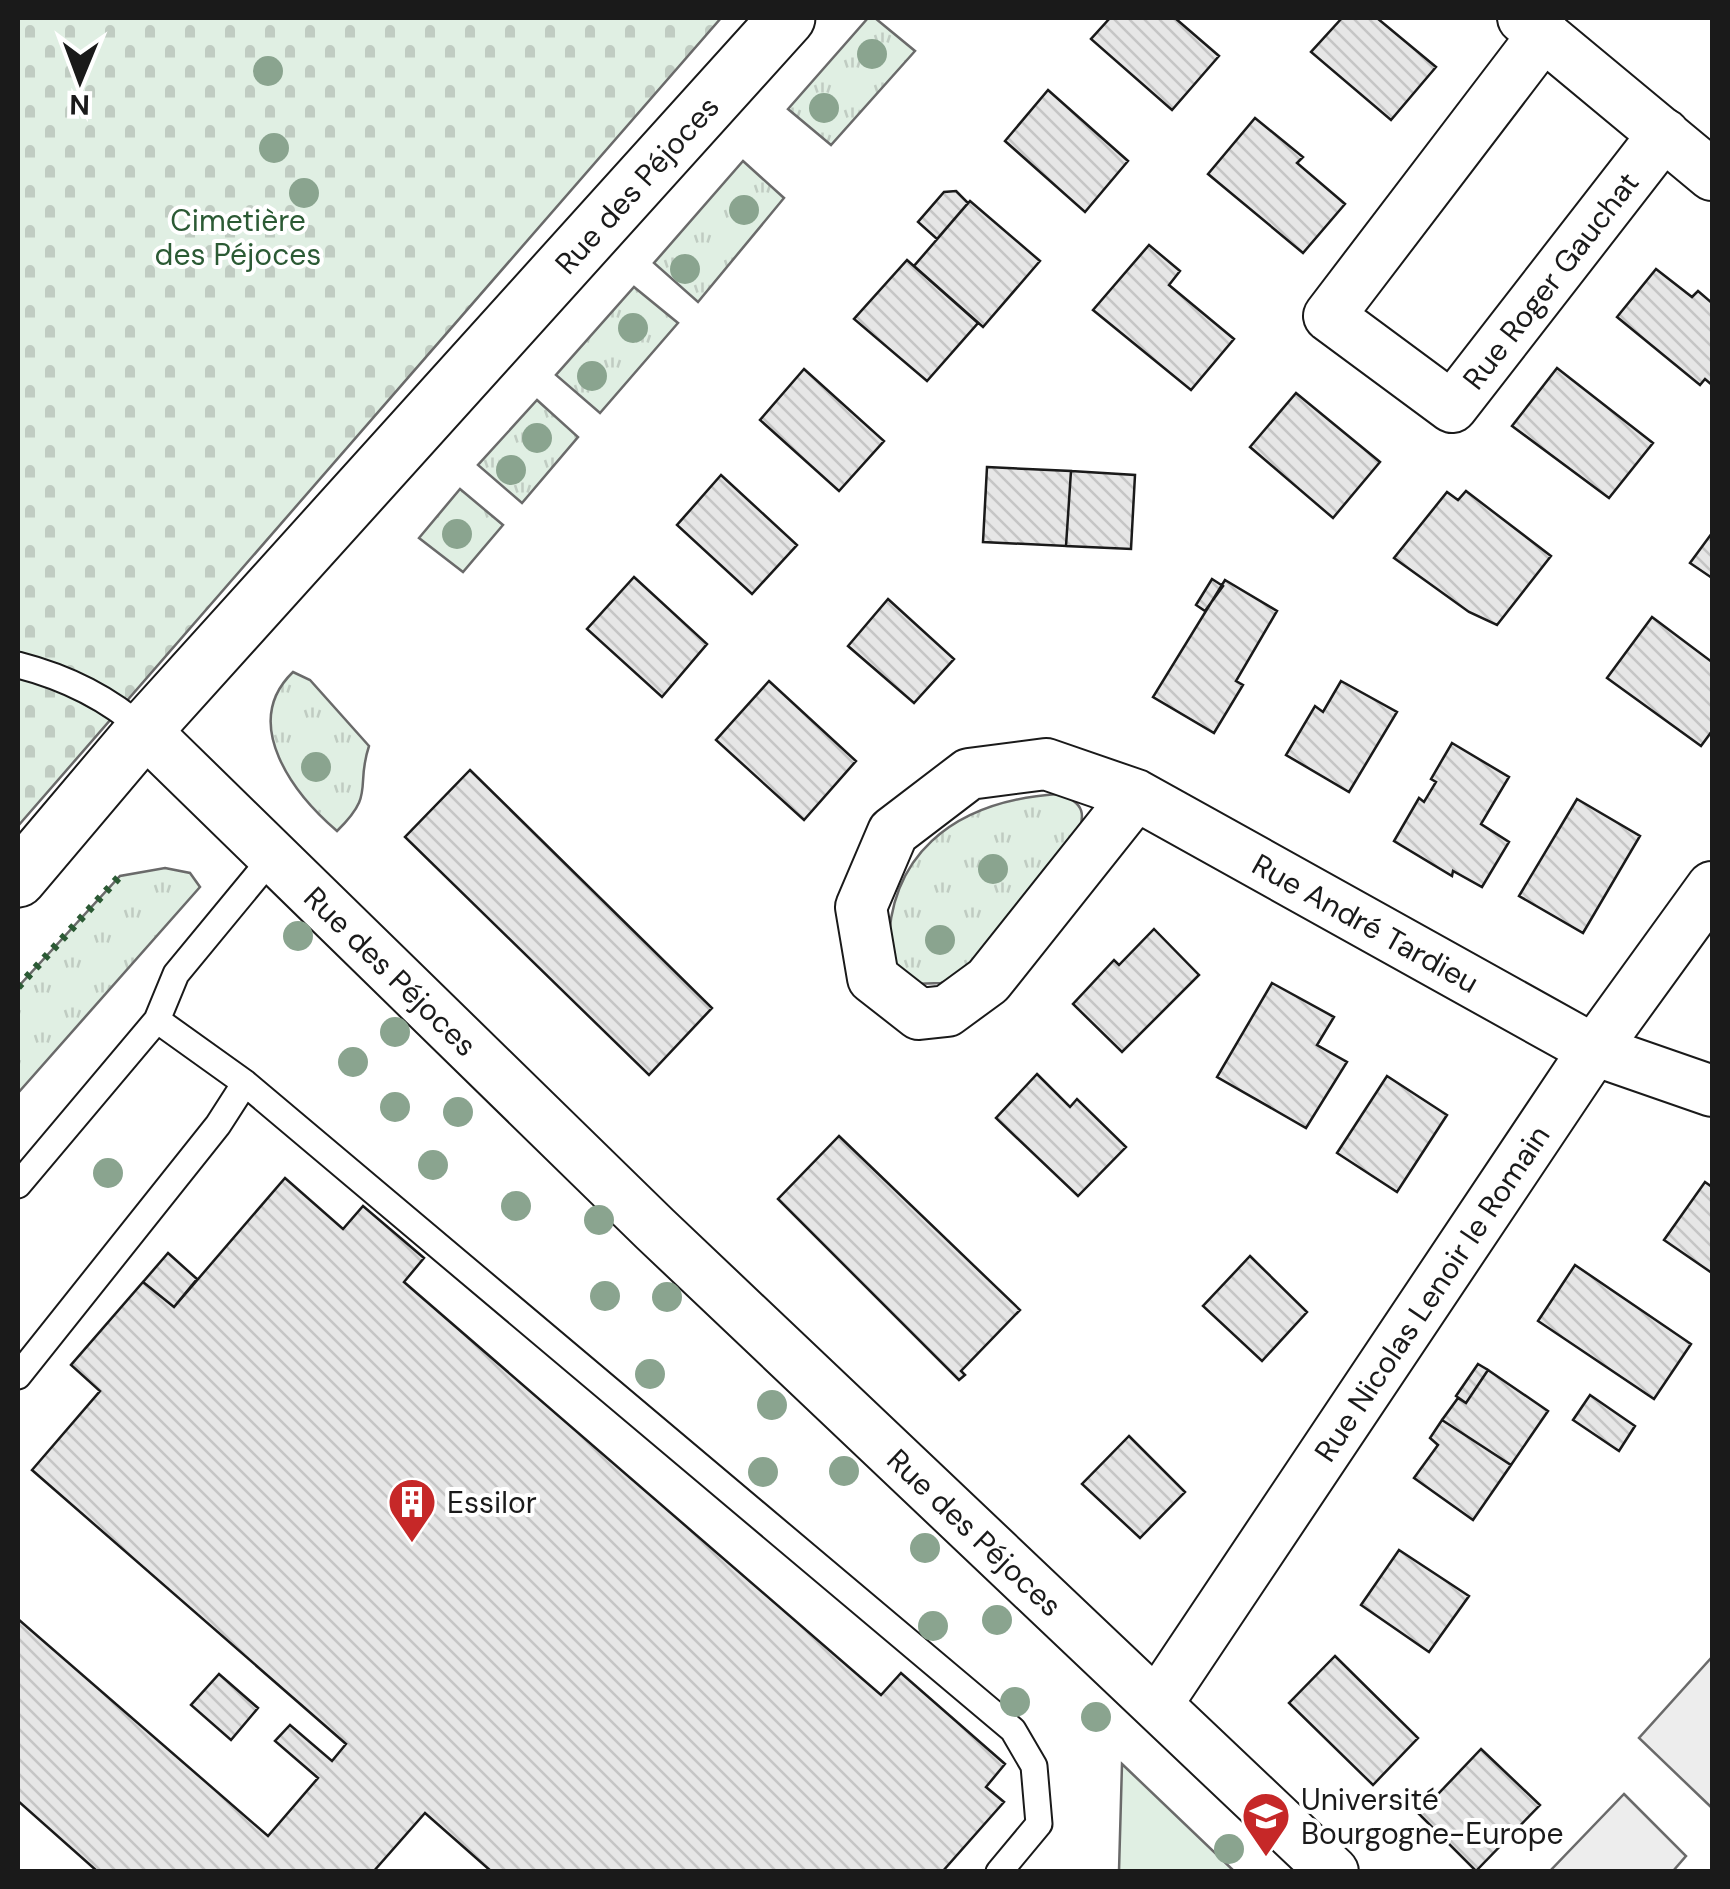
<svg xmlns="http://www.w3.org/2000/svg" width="1730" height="1889" font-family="'DM Sans',sans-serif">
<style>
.grass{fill:url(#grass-tufts);stroke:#6a6a6a;stroke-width:2.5}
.cemetery{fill:url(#cemetery-stones);stroke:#6a6a6a;stroke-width:2.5}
.green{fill:#e0efe3;stroke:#6a6a6a;stroke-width:2.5}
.parking{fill:#ededed;stroke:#6a6a6a;stroke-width:2.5}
.building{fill:url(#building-back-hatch);stroke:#1a1a1a;stroke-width:2.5}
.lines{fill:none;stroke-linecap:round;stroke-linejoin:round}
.service-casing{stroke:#1a1a1a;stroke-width:29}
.minor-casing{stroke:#1a1a1a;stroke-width:54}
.tertiary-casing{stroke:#1a1a1a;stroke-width:59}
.service{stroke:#fff;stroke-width:25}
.minor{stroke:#fff;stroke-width:50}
.tertiary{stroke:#fff;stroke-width:55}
.hedge{stroke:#2b5a34;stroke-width:8;stroke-dasharray:5 8;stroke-linecap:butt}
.tree{fill:#8aa48f}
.labels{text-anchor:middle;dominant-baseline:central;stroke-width:8;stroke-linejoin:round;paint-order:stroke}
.street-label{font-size:30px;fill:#1a1a1a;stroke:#fff}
.park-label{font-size:30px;fill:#2b5a34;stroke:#fff}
.poi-label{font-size:30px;fill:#1a1a1a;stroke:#fff;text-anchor:start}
</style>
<defs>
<pattern id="grass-tufts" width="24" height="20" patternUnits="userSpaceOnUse" patternTransform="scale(2.5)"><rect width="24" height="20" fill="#e0efe3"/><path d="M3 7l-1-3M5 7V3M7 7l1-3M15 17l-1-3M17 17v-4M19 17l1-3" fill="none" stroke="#c0ccc2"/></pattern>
<pattern id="cemetery-stones" width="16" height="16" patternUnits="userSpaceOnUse" patternTransform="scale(2.5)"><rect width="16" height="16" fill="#e0efe3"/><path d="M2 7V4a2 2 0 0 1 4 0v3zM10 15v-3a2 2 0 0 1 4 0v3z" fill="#c0ccc2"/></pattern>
<pattern id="building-back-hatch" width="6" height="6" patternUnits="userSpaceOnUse" patternTransform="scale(2.5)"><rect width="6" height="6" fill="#e6e6e6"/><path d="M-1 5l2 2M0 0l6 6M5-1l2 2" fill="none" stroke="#c5c5c5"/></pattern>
</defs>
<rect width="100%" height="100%" fill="#fff"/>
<path class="grass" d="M868,18H875L915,51L831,145L788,109Z
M743,161L784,198L698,302L654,263Z
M634,287L678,323L600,413L556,375Z
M537,400L578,437L522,503L478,465Z
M460,489L503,525L463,572L419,538Z
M293,672L310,680L369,746C355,788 376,793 337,831C295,795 239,724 293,672Z
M1058,794C1085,802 1087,815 1075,840L959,976L941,983L913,984L889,965C882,855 954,801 1058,794Z
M165,868L190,873L200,887L18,1093V987L120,876Z"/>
<path class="cemetery" d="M18,18H721L18,826Z"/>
<path class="green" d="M1122,1764L1234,1871H1119Z"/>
<path class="parking" d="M1712,1657V1808L1639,1738Z
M1624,1794L1686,1856L1673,1871H1550Z"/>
<path class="building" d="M1110,18H1175L1219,56L1172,110L1091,39Z
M1342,18H1377L1436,67L1391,120L1311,52Z
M1048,90L1128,161L1085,212L1005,141Z
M1255,118L1303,157L1297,163L1345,204L1303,253L1208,174Z
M956,191L968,203L937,239L918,222L944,192Z
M970,201L1040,261L983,327L914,266Z
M1149,245L1180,271L1169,285L1234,339L1191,390L1093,310Z
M907,260L978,323L927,381L854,319Z
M1656,269L1692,297L1698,291L1712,303V385L1705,379L1700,385L1617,317Z
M1557,368L1653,443L1609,498L1512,426Z
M804,369L884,441L839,491L760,420Z
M1296,393L1380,462L1333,518L1250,447Z
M987,467L1071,471L1066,546L983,542Z
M1071,471L1135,475L1131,549L1066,546Z
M721,475L797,545L752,594L677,525Z
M1466,491L1551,556L1497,625L1469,612L1394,558L1447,492L1458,500Z
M1712,533V578L1690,563Z
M634,577L707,644L662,697L587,629Z
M1212,579L1223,586L1205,611L1196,605Z
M1225,580L1277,611L1236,681L1243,685L1214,733L1153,697Z
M888,599L954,659L914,703L848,646Z
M1652,617L1712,662V731L1701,746L1607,678Z
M769,681L856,761L804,820L716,740Z
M1341,681L1397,712L1349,792L1286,755L1315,706L1323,712Z
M1452,743L1509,777L1481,824L1509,842L1482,887L1453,871L1452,876L1394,841L1419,798L1424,802L1436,782L1431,779Z
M470,770L712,1008L649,1075L405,837Z
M1577,799L1640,836L1583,933L1519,896Z
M1154,929L1199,975L1122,1052L1073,1004L1114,960L1119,965Z
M1272,983L1334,1017L1317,1045L1347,1062L1306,1128L1217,1077Z
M1037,1074L1070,1107L1077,1099L1126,1147L1078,1196L996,1118Z
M1387,1076L1447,1115L1397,1192L1337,1153Z
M839,1136L1020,1310L961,1371L965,1375L959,1380L778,1199Z
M285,1178L343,1229L363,1206L424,1258L404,1282L881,1695L901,1673L1005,1764L986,1787L1004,1802L942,1872H492L425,1813L373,1872H98L18,1801V1619L268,1836L318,1778L275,1741L290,1725L332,1761L346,1744L32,1470L100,1391L71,1365L143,1282L174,1307Z
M1705,1182L1712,1187V1273L1664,1240Z
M168,1253L197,1279L174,1307L143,1282Z
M1250,1256L1307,1312L1262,1361L1203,1306Z
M1575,1265L1691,1344L1654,1399L1538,1321Z
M1478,1364L1488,1370L1466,1403L1456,1396Z
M1488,1370L1548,1411L1511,1465L1442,1420L1458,1398L1466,1403Z
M1590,1395L1635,1426L1619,1451L1573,1420Z
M1442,1420L1511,1465L1473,1520L1414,1478L1438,1445L1430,1438Z
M1129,1436L1185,1492L1140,1538L1082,1484Z
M1399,1550L1469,1596L1429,1652L1361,1605Z
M1335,1656L1418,1738L1373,1785L1289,1703Z
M219,1674L258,1708L231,1740L191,1705Z
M1481,1749L1540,1805L1476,1871L1419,1814Z"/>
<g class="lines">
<g class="service-casing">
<path id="service" d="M18,665C65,677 108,698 144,730
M157,1020L245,1083L1013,1730L1034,1766L1039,1824L999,1872
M18,1185L157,1020L176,974L275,854
M18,1376L218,1125L245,1083"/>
</g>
<g class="minor-casing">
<g id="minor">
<path d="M1523,18L1712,175"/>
<path id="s1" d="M1544,34L1329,316L1452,407L1664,134"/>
<path id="s2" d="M144,730L655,1229L1333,1872"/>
<path id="s3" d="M1136,795L988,981L947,1011L919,1014L873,978L861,907L893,832L969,774L1046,764L1136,795L1594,1050L1712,1091"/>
<path id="s4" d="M1158,1702L1594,1050L1712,887"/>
</g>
</g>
<g class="tertiary-casing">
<g id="tertiary">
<path id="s5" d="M18,879L144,730L787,18"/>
</g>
</g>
<use href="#service" class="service"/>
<use href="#minor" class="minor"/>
<use href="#tertiary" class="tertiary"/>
<path class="hedge" d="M18,987L120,876"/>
</g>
<g class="tree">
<circle cx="872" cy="54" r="15"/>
<circle cx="268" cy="71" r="15"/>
<circle cx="824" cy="108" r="15"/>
<circle cx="274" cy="148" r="15"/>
<circle cx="304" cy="193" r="15"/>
<circle cx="744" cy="210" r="15"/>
<circle cx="685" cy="269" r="15"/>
<circle cx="633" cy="328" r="15"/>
<circle cx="592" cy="376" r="15"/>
<circle cx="537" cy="438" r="15"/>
<circle cx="511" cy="470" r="15"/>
<circle cx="457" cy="534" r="15"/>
<circle cx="316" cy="767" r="15"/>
<circle cx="993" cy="869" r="15"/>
<circle cx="298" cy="936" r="15"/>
<circle cx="940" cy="940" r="15"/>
<circle cx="395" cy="1032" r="15"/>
<circle cx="353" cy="1062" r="15"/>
<circle cx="395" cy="1107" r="15"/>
<circle cx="458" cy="1112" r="15"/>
<circle cx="433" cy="1165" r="15"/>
<circle cx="108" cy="1173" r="15"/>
<circle cx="516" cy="1206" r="15"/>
<circle cx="599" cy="1220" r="15"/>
<circle cx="605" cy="1296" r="15"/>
<circle cx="667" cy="1297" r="15"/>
<circle cx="650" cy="1374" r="15"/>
<circle cx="772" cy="1405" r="15"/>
<circle cx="844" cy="1471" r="15"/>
<circle cx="763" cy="1472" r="15"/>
<circle cx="925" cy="1548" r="15"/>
<circle cx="997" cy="1620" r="15"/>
<circle cx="933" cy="1626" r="15"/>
<circle cx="1015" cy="1702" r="15"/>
<circle cx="1096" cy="1717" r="15"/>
<circle cx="1229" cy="1849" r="15"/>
</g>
<defs>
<g id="building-pin" transform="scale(2.5)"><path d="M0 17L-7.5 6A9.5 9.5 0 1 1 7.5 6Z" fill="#c62828" stroke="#fff"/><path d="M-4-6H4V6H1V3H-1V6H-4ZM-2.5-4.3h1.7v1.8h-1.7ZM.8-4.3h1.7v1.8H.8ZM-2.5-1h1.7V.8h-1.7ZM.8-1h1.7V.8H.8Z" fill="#fff"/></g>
<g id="university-pin" transform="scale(2.5)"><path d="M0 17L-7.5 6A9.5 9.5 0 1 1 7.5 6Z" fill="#c62828" stroke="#fff"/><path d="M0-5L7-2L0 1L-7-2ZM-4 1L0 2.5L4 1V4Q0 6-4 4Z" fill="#fff"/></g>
</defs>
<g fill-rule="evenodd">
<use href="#building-pin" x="412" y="1502"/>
<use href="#university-pin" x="1266" y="1816"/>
</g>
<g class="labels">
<g class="street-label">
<text stroke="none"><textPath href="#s5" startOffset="930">Rue des Péjoces</textPath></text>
<text stroke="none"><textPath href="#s1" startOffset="668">Rue Roger Gauchat</textPath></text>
<text stroke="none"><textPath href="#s3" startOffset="1060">Rue André Tardieu</textPath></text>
<text stroke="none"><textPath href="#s2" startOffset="345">Rue des Péjoces</textPath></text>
<text stroke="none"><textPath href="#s4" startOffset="492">Rue Nicolas Lenoir le Romain</textPath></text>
<text stroke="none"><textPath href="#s2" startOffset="1155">Rue des Péjoces</textPath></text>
</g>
<g class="park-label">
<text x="238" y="220">Cimetière<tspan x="238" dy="34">des Péjoces</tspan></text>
</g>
<g class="poi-label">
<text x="447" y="1502">Essilor</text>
<text x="1301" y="1799">Université<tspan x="1301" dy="34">Bourgogne-Europe</tspan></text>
</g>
</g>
<rect width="1730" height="1889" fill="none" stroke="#1a1a1a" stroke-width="40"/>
<g transform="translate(80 80) rotate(181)" stroke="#ffffff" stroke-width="8" paint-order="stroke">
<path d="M0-8L18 38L0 25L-18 38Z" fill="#1a1a1a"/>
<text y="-15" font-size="28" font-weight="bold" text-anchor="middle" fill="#1a1a1a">N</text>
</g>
</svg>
